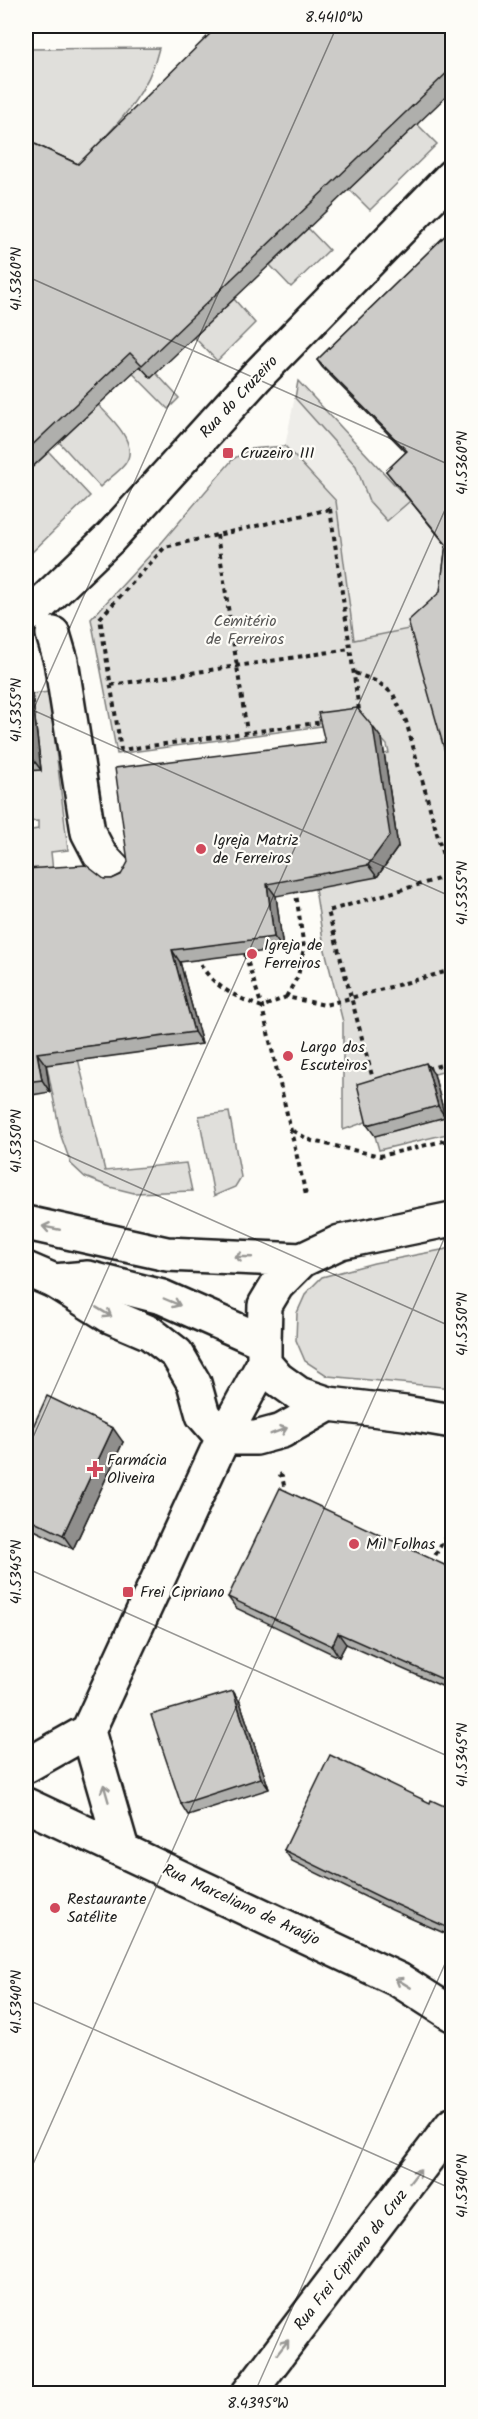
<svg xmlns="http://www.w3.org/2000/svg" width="478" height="2419" font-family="Kalam,sans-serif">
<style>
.built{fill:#eeede9}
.green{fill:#e0dfdb;stroke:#7e7e7c;stroke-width:1.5}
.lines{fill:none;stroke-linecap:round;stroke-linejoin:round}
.street-casing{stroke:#1c1c1c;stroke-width:38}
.primary-casing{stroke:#1c1c1c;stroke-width:38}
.path{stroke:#1c1c1c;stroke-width:4;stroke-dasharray:4.5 4.5;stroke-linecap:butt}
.street{stroke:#fdfcf7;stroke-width:33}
.primary{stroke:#fdfcf7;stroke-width:33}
.wall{fill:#afafac;stroke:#1c1c1c;stroke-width:1.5}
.shaded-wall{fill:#8f8e8c;stroke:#1c1c1c;stroke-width:1.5}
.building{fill:#cccbc8;stroke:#1c1c1c;stroke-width:1.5}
.oneway{stroke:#989794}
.ticks{fill:none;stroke:#1c1c1c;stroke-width:1.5;stroke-opacity:0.45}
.poi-dot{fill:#d1495b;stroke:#fdfcf7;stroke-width:2}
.labels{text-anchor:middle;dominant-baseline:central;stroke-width:4.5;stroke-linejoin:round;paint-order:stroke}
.street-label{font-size:16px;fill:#1c1c1c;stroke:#fdfcf7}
.poi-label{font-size:16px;fill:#1c1c1c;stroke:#fdfcf7;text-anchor:start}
.park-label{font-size:16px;fill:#575655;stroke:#fdfcf7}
.neatline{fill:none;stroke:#1c1c1c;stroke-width:2}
.ticks-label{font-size:15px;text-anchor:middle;fill:#1c1c1c}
</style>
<rect width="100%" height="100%" fill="#fdfcf7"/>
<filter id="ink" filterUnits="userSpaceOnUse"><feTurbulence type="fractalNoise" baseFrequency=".0167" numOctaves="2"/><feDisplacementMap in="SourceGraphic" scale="12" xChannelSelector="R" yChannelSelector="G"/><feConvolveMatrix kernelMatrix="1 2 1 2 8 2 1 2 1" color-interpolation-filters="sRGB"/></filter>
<g filter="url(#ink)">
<path class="built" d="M298,381L390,478L420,513L452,482V769L413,628L354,640L336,501L285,446Z"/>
<path class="green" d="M159,48C147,102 102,139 65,179L26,150V49Z
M417,124L437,144L370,210L349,189Z
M308,228L329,250L291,287L270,265Z
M74,297L151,378L156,373L179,398L168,409L70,310Z
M234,299L255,323L217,361L194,337Z
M298,381L410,501L387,521L369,501L356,466L295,398Z
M84,391C99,407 143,441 125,464C119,472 108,479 100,487L59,442L92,411Z
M285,446L336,501L354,640L413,628L452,769V1069L365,1095L371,1120L343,1130V1022L324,946L306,831L398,847L384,754L389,753L387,745L365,720L117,754L91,619L163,541L233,459L250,449Z
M49,452L90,496L26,558V473Z
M49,692L68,850L51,852L54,881L26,885V831L38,829V821L26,822V771L41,769L32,694Z
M55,963L105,1171L186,1163L192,1191L134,1193L110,1187L85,1177L71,1164L61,1136L43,1047Z
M229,1112L241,1177L235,1187L214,1196L199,1116Z
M445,1117L451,1133L379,1150L375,1136Z
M452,1248V1388L328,1376L305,1361L296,1340L297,1313L306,1293L322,1277L374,1263Z"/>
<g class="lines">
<g class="street-casing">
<path id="street" d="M26,616L36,609L110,538L256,377L452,176
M53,634L61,661L88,832L100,855L117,873
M54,1281L110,1316L150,1333L177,1354L194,1383L203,1415L223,1438H256L282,1431L329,1404
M88,1731L223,1438L264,1363
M88,1731L122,1849
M26,1766L88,1731
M26,1805L399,1980L452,2014
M248,2394L452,2125"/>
</g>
<g class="primary-casing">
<path id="primary" d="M452,1219L340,1242L302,1260L277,1285L265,1305L264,1342V1363L278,1379L299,1394L329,1404L405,1413L452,1421
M26,1223L167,1254L302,1260
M26,1269L54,1281L88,1278L162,1297L264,1342"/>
</g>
<path class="path" d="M330,509L360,717L121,750L100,618L165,547Z
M217,535L247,732
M355,673L378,682L393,694L406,721L452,888
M111,685L350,649
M245,954L262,1007L306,1195
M197,956C207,984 235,997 262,1007L286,997L325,1005L452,970
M286,997L298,976L304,948L295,887
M427,1069L452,1062
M374,1083L328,911L452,875
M293,1131L312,1141L380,1156L452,1139
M279,1474L282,1476L286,1495
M431,1563L452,1525"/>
<use href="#street" class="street"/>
<use href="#primary" class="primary"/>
</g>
<path class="wall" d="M453,26V90L151,378L140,366L26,473V140L78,164Z
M453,228V780L440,592L446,545L386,471L406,452L322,367L317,360Z
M26,685L32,694L41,770L26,771Z
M382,739L398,847L377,877L276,896L283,949L180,962L202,1044L46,1065L50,1092L26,1096V869L104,879H112Z
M434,1074L445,1117L375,1136L367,1125Z
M26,1442H123L73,1549L26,1526Z
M453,1569V1691L346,1644L339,1657L236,1608L228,1597Z
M240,1702L269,1789L188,1815L181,1804Z
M430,1803L453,1810V1937L392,1910L292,1861L284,1850Z"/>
<path class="shaded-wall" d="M26,685L32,694L41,770L32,758L26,698Z
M373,727L382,739L398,847L377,877L368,865Z
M267,884L276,896L283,949L274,937Z
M172,950L180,962L202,1044L194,1032Z
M37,1053L46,1065L50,1092L42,1080Z
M426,1063L434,1074L445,1117L438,1106Z
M113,1428L123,1442L73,1549L63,1535Z
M338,1633L346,1644L339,1657L332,1646Z
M452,1675L453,1676V1687L449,1682Z
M233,1691L240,1702L269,1789L261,1778Z"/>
<path class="building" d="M218,26H453V67L142,365L130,353L26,451V140L78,164Z
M453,228V780L408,621L440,592L446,544L386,471L407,451L317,360Z
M26,698L32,758H26Z
M357,708L373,727L390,835L368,865L267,884L274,937L172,950L194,1032L37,1053L42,1080L26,1082V869L86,865L104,879H112L121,875L128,862L115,768L325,742L318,713Z
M426,1063L438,1106L367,1125L357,1084Z
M47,1396L113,1428L63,1535L26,1517V1442Z
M280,1488L453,1569V1675L449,1682L338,1633L332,1646L228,1597Z
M233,1691L261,1778L181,1804L151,1715Z
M330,1755L430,1803L431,1800L453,1810V1930L384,1899L284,1850Z"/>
<defs><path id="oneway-shaft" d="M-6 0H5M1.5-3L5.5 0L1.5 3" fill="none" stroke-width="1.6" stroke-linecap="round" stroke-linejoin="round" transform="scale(1.5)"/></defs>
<g class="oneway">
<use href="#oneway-shaft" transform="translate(51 1228) rotate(-169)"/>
<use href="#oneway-shaft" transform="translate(243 1257) rotate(-178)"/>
<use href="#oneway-shaft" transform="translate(172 1302) rotate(23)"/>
<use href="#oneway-shaft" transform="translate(104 1312) rotate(31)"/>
<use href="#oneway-shaft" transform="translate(279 1431) rotate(-21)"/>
<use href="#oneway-shaft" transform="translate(106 1793) rotate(-106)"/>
<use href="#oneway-shaft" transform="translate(403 1983) rotate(-149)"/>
<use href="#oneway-shaft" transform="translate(415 2176) rotate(-52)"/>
<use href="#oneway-shaft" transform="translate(283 2347) rotate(-52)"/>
</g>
</g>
<path class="ticks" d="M431,26L452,35M26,276L452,466M26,707L452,897M26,726L337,26M26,1137L452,1327M26,1453L452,494M26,1568L452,1758M26,1999L452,2189M26,2180L452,1221M254,2394L452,1948"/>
<g class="poi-dot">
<rect x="222" y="447" width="12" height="12" rx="3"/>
<circle cx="201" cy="849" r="6"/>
<circle cx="252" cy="954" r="6"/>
<circle cx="288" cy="1056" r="6"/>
<path d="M92 1460h6v6h6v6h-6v6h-6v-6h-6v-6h6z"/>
<circle cx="354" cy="1544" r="6"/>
<rect x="122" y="1586" width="12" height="12" rx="3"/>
<circle cx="55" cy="1908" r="6"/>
</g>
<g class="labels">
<g class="street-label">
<text transform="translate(239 397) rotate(-47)">Rua do Cruzeiro</text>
<text transform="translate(241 1905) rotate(25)">Rua Marceliano de Araújo</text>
<text transform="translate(351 2260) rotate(-52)">Rua Frei Cipriano da Cruz</text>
</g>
<g class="poi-label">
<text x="240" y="453">Cruzeiro III</text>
<text x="213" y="840">Igreja Matriz<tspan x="213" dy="18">de Ferreiros</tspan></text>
<text x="264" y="945">Igreja de<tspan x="264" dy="18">Ferreiros</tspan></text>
<text x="300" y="1047">Largo dos<tspan x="300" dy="18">Escuteiros</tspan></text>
<text x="107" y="1460">Farmácia<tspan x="107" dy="18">Oliveira</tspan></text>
<text x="366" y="1544">Mil Folhas</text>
<text x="140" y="1592">Frei Cipriano</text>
<text x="67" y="1899">Restaurante<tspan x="67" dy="18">Satélite</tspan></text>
</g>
<g class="park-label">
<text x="245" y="621">Cemitério<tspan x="245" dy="18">de Ferreiros</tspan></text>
</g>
</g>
<rect width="478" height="2419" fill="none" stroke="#fdfcf7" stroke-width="66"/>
<rect x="33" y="33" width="412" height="2353" class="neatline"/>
<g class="ticks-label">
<text x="334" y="22">8.4410°W</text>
<text transform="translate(16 279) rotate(-90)" y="5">41.5360°N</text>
<text transform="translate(462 463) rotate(-90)" y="5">41.5360°N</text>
<text transform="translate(16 710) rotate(-90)" y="5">41.5355°N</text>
<text transform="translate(462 893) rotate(-90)" y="5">41.5355°N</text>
<text transform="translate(16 1141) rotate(-90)" y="5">41.5350°N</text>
<text transform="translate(462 1324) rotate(-90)" y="5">41.5350°N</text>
<text transform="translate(16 1572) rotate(-90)" y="5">41.5345°N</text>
<text transform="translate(462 1755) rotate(-90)" y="5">41.5345°N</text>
<text transform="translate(16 2002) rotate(-90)" y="5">41.5340°N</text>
<text transform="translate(462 2186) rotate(-90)" y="5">41.5340°N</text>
<text x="258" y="2408">8.4395°W</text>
</g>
</svg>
